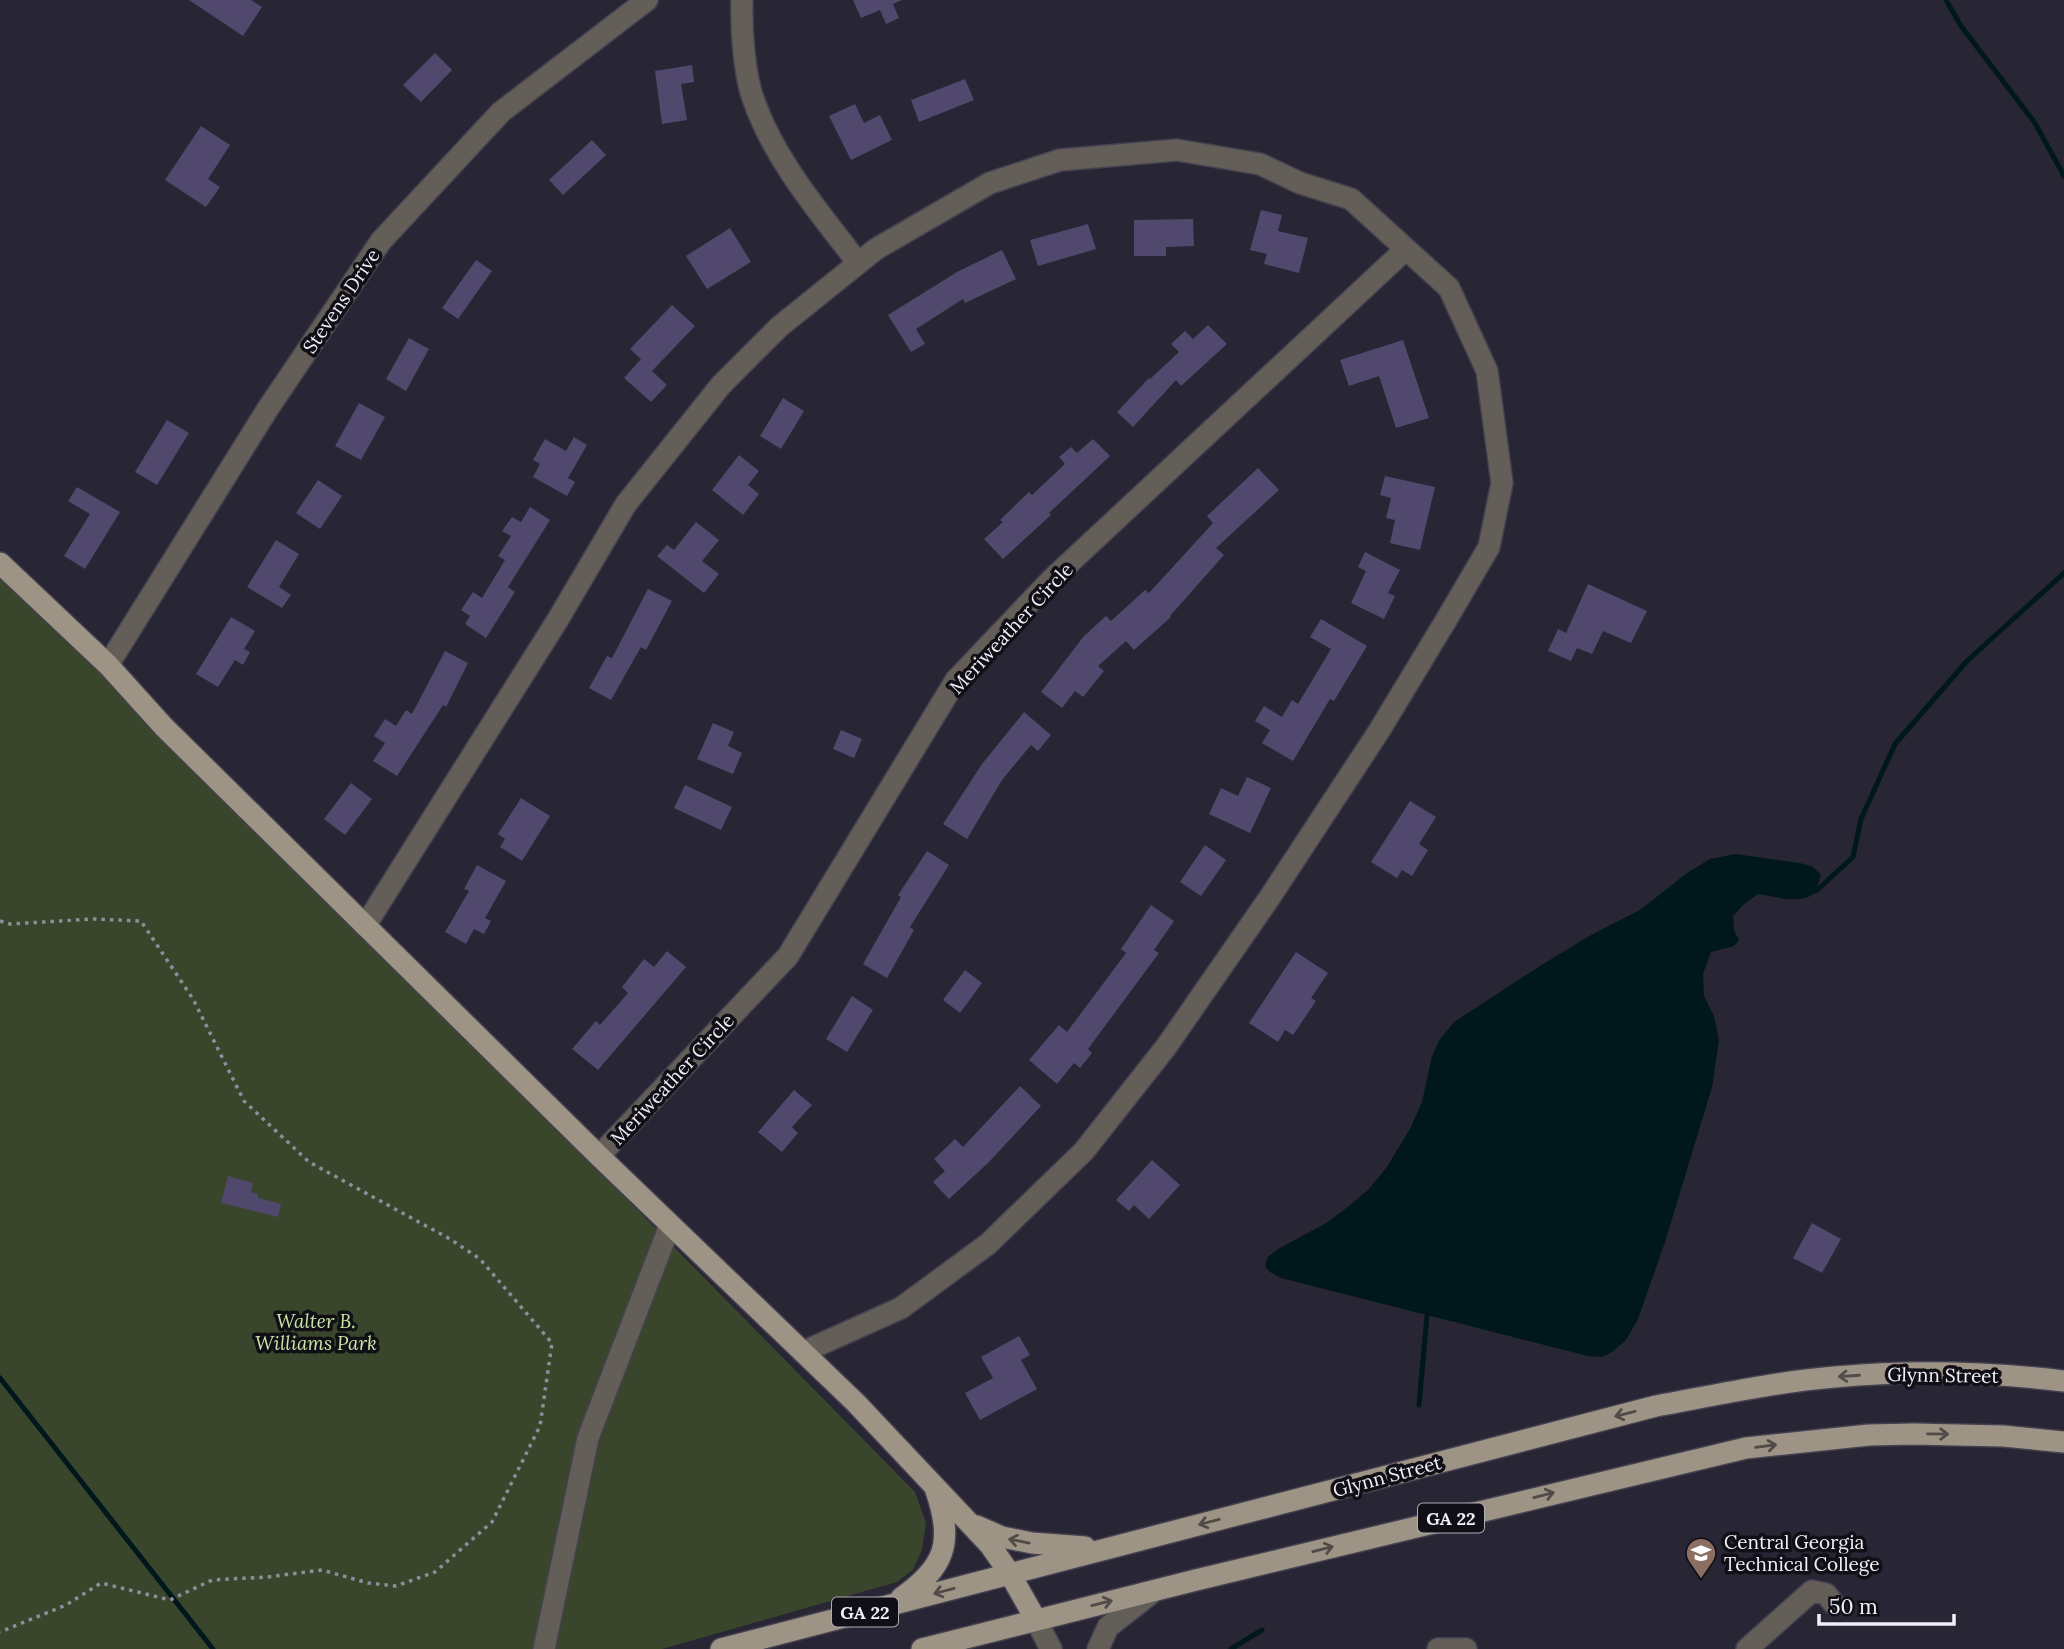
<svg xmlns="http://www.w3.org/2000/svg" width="2064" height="1649" font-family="Lora,serif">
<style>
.green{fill:#3a462c}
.water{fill:#00181b}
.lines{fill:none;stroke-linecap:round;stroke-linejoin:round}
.stream{stroke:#00181b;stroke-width:5}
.building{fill:#50496d}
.minor-casing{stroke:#444150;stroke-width:24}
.major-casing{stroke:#444150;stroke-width:24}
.path{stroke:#908d9a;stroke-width:3.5;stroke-dasharray:3.5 5;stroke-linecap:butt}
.minor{stroke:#635e58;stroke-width:21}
.major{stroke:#9e9486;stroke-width:21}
.oneway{stroke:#504b48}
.labels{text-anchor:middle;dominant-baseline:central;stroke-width:7;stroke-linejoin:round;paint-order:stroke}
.shield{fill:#110f16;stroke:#aeacb5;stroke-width:2}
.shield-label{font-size:18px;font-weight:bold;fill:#f1eff9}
.street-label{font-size:19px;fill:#f1eff9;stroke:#110f16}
.park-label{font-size:19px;font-style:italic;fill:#c8e5a5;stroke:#110f16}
.poi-label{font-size:19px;fill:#f1eff9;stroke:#110f16;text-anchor:start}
</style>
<rect width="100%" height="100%" fill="#282534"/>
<path class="green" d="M0,565L13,575L915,1492L926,1523L922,1550L913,1570L897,1582L662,1649H0Z"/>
<path class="water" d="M1735,854L1800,863L1813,867L1821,875C1819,880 1818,887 1815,892C1803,906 1773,896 1758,894L1744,904L1733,916L1734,930L1739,940L1734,946L1711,952L1703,974L1704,996L1714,1016L1719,1040L1712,1087L1665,1242L1638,1319L1626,1340L1612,1352L1602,1357L1588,1356L1281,1278L1270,1272L1265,1266L1268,1257L1278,1249L1328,1222L1349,1206L1369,1189L1387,1167L1411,1127L1422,1102L1432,1056L1440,1039L1454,1022L1540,966L1591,935L1640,910L1687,873L1710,859Z"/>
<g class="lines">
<path class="stream" d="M1946,0L1961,26L2035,123L2064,176
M1816,891L1853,857L1861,819L1895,744L1967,661L2064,573
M0,1378L213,1649
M1419,1405L1427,1316
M1231,1649L1262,1630"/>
</g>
<path class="building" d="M189,0H251L262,7L243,36Z
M853,0H902L893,4L899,18L886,24L880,10L861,18Z
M435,53L452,70L421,102L403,85Z
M692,65L694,82L681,84L687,120L662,124L655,71Z
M965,79L974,100L919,122L911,100Z
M855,104L864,123L880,115L892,140L851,160L829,116Z
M201,126L230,145L208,179L220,187L206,207L165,180Z
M592,140L606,155L563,195L549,180Z
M1261,210L1282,215L1278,231L1308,238L1299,273L1264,264L1267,254L1250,250Z
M1193,219L1194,246L1166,247V256H1134V220Z
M1088,224L1096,249L1038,266L1030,240Z
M730,228L751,262L707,289L686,256Z
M1002,250L1016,279L965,303L963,299L916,329L925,344L911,352L888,315L957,272Z
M476,260L492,271L458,319L442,308Z
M672,305L695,326L652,371L667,385L651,402L624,378L641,359L630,349Z
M1208,325L1227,344L1181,386L1176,380L1133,427L1117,412L1149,378L1150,379L1179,352L1171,344L1185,331L1193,339Z
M409,338L429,349L406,391L386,379Z
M1403,340L1429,418L1396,428L1379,376L1349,386L1340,360Z
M783,398L804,411L781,449L760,436Z
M359,403L385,417L361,460L335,446Z
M167,420L189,433L157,485L135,472Z
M574,437L587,445L568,478L575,482L567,496L533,477L540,464L533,460L545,439L566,451Z
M1093,439L1110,456L1049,513L1051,515L1003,559L984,539L1003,522L1000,520L1029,492L1032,495L1065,464L1059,457L1071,447L1077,453Z
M739,455L759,471L748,485L759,494L743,515L712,490Z
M1258,468L1279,490L1216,548L1224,555L1170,616L1171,617L1134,650L1126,641L1098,666L1104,671L1083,697L1075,691L1062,708L1041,692L1084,636L1106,616L1111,621L1145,590L1149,593L1213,523L1207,516Z
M1385,476L1435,487L1420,550L1390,543L1395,520L1386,518L1391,498L1380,495Z
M318,480L342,496L320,529L296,513Z
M77,487L120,512L85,569L64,556L90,514L68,501Z
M530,507L550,520L508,587L515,592L486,638L465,624L470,616L461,610L473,592L482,598L505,560L498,556L511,536L502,531L512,517L521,522Z
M696,522L719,540L702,561L719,574L704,593L657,556L667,545L674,550Z
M276,540L299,554L279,587L291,595L282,608L247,587Z
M1365,552L1400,570L1388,593L1395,596L1384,619L1351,603L1366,571L1358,567Z
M1588,584L1647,611L1631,643L1603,631L1592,654L1577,648L1571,661L1548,651L1558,629L1566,633Z
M648,589L672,601L646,650L641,647L611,700L589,688L607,656L612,658Z
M231,617L255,631L244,649L250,652L243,665L235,660L218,687L196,674Z
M1321,619L1367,646L1334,701L1330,699L1293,761L1262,743L1270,730L1255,721L1264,706L1282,717L1292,700L1298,704L1331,649L1310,637Z
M445,651L468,663L446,707L443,705L397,776L373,761L385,743L374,736L385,719L396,726L406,710L412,714Z
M1024,712L1051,735L1038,751L1031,745L1002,780L967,839L943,824L982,764Z
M713,723L734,732L728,746L742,753L733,774L697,759Z
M841,730L862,739L854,758L833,749Z
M1247,777L1271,788L1250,833L1209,814L1221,788L1238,796Z
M351,783L372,799L345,835L324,819Z
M685,785L732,807L721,830L674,808Z
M521,798L550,816L522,861L500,847L505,839L498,834Z
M1410,801L1436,817L1419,844L1428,850L1412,876L1402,870L1397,878L1371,862Z
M1205,845L1226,860L1201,896L1180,882Z
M927,851L949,865L910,927L914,930L887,978L863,964L901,897L898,895Z
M477,865L506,881L485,918L491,921L484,934L474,929L466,944L445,932L469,891L464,889Z
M1151,905L1174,921L1154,950L1159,953L1088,1049L1092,1053L1080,1068L1074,1063L1057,1084L1029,1060L1059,1025L1067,1032L1126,953L1121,949Z
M667,951L686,967L598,1070L572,1049L596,1021L600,1025L628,993L622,987L644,959L654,967Z
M1296,952L1328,973L1311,998L1316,1001L1293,1035L1285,1030L1278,1042L1249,1023Z
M965,970L982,983L960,1013L943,1000Z
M852,996L873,1010L847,1052L826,1039Z
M1020,1086L1041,1106L989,1162L949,1199L933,1182L945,1171L934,1159L955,1139L963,1147Z
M794,1090L812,1105L792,1127L798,1133L782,1152L758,1132Z
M1152,1160L1180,1185L1149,1219L1134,1205L1129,1211L1116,1200Z
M228,1176L253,1183L251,1192L258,1194V1198L281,1204L278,1217L221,1203Z
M1812,1223L1841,1239L1822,1273L1793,1258Z
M1019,1336L1030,1355L1021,1360L1037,1389L980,1420L965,1393L993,1378L981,1357Z"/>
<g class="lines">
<g class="minor-casing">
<path id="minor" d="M742,0C741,28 744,75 754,101C775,161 820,213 858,263
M108,665L267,410L381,241L501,112L647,0
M365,926L557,621L626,504L721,385L779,327L876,249L990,183L1060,160L1177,150L1260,164L1300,183L1351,199L1449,288L1487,371L1502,483L1489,547L1445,622L1379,731L1270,897L1166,1047L1084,1151L988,1244L901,1308L803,1352
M599,1156L788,956L956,680L1051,580L1406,249
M1036,1620L1051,1649
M544,1649L588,1438L670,1225
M1098,1649L1108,1627L1154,1591
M1438,1649H1466
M1747,1649L1812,1591L1826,1594L1834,1604"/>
</g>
<g class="major-casing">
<path id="major" d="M0,563L108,665L164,727L599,1156L856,1403L990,1545L1010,1574L1036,1620
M977,1526L1002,1537L1032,1543L1085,1547
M901,1598C945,1567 954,1543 936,1491
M721,1649L1656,1406C1716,1395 1775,1382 1835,1377C1912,1370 1988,1372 2064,1381
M922,1649L1196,1580L1746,1448L1869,1435L1914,1434L2003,1436L2064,1442"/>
</g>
<path class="path" d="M0,921L10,924L94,919L141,921L193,999L244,1101L309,1162L450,1239L480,1259L552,1343L540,1426L492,1522L435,1572L396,1586L368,1583L322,1570L267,1577L212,1580L170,1600L101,1583L66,1605L0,1632"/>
<use href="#minor" class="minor"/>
<use href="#major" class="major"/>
</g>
<defs><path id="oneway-shaft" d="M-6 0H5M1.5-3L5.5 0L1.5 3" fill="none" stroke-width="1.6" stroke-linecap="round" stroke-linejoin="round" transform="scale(1.75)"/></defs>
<g class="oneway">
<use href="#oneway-shaft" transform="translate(1849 1376) rotate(176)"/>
<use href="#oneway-shaft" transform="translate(1625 1414) rotate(166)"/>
<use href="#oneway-shaft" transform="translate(1938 1434) rotate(1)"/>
<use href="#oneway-shaft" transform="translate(1766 1446) rotate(-7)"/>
<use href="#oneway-shaft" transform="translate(1544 1495) rotate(-14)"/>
<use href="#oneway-shaft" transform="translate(1209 1522) rotate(165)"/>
<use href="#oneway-shaft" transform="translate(1019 1541) rotate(-169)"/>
<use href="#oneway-shaft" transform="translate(1323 1549) rotate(-14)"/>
<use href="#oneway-shaft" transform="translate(944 1591) rotate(165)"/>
<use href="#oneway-shaft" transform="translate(1102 1603) rotate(-14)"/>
</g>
<defs>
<g id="university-pin" transform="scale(1.575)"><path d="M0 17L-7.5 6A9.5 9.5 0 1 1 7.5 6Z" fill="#8d6e63" stroke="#110f16"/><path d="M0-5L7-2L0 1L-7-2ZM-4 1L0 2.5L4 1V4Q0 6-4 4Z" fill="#fff"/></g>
</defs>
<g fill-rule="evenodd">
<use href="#university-pin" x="1701" y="1553"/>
</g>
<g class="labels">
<g class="shield">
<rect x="1418" y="1503.5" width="66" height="29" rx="5"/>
<rect x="832" y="1597.5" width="66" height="29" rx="5"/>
</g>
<g class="shield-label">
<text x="1451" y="1518">GA 22</text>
<text x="865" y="1612">GA 22</text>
</g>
<g class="street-label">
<text transform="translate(341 301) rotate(-56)">Stevens Drive</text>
<text transform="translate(1011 628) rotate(-47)">Meriweather Circle</text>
<text transform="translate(672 1079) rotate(-47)">Meriweather Circle</text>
<text transform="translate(1943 1375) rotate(1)">Glynn Street</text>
<text transform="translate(1387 1476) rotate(-15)">Glynn Street</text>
</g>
<g class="park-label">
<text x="316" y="1321">Walter B.<tspan x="316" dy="22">Williams Park</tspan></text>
</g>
<g class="poi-label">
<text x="1724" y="1542">Central Georgia<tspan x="1724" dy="22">Technical College</tspan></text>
</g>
</g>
<path d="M1819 1614v10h135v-10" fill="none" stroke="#f1eff9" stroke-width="3.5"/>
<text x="1829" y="1614" font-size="21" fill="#f1eff9" stroke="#110f16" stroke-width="5" paint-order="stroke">50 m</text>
</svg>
